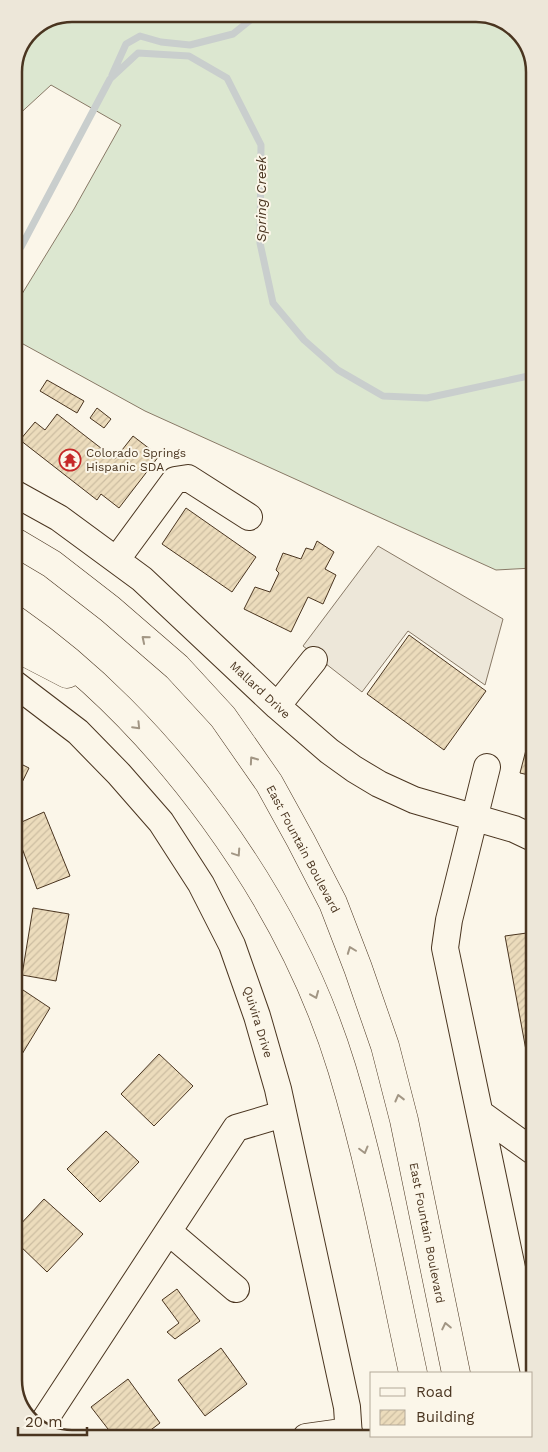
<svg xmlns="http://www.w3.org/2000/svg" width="548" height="1452" font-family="'Work Sans',sans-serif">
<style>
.grass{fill:#dce7d0;stroke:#887966}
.parking{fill:#ede7d9;stroke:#887966}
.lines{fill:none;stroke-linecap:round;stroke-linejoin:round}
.stream{stroke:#c9cecd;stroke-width:7}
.building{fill:url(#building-hatch);stroke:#4a3520}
.minor-casing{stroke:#4a3520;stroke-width:28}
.highway-casing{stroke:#4a3520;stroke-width:29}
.minor{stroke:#fbf6e9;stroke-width:26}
.highway{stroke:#fbf6e9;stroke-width:28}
.oneway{stroke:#a29684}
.labels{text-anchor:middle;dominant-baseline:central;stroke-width:4;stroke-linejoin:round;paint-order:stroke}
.poi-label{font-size:12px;fill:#4a3520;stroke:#fbf6e9;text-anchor:start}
.street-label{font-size:12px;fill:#4a3520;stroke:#fbf6e9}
.water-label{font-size:14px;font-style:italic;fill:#4a3520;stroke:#fbf6e9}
.rim{fill:none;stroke:#4a3520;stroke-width:2.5}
</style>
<defs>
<pattern id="building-hatch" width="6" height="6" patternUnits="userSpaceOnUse" patternTransform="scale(1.25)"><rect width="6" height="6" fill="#ecdcbc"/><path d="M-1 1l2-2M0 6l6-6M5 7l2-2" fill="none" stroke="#ccbda1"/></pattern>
</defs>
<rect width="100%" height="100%" fill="#fbf6e9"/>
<path class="grass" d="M73,14H479L511,26L532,57L533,568L496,570L145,411L14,339V307L74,209L121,125L51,85L14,119V69L31,31Z"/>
<path class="parking" d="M378,546L503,619L485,685L408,631L362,692L303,646Z"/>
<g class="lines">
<path class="stream" d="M112,75L126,44L140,36L161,42L190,45L233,34L258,14
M14,255L21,247L110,79L138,53L189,56L227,78L261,145L260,243L273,303L304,340L338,370L383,396L427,398L533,375"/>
</g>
<path class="building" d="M47,380L84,401L77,413L40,391Z
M97,408L111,419L104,428L90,418Z
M57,414L115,459L133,436L159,456L119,508L101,494L97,500L20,440L35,422L45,430Z
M186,508L256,557L232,592L162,544Z
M317,541L334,552L325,569L336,575L323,604L308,597L291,632L244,609L255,587L270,592L279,573L276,570L283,553L301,559L306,548L313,550Z
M409,635L486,691L444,750L367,694Z
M533,723V776L520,773Z
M15,761L29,768L15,797Z
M44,812L70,876L37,889L15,829V825Z
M33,908L69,914L56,981L22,975Z
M534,932V1083H532L505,936Z
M17,986L50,1008L16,1064L15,988Z
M159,1054L193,1086L154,1126L121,1094Z
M106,1131L139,1162L100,1202L67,1169Z
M44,1199L83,1234L47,1272L16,1242V1229Z
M177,1289L200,1321L175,1339L167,1332L179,1323L162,1300Z
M221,1348L247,1384L205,1416L178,1380Z
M128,1379L160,1423L140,1438H115L91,1407Z"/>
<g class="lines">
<g class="minor-casing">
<path id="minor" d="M14,493L59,518L142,579L277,706L329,751L354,769L379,784L414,800L514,829L533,838
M117,559L175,480L188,478L249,517
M15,684L78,732L119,774L161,822L201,884L232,945L257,1016L278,1089L347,1407L349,1437
M277,706L314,660
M487,767L449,920L445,948L534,1373
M480,1113L534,1152
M169,1232L236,1289
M40,1427L236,1128L283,1114
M306,1437L349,1431"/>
</g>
<g class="highway-casing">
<path id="highway" d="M15,542L52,564L110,609L177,667L223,717L269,783L301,841L333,903L358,968L385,1046L404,1120L456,1373
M15,620C161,721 290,898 342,1069C372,1168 391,1271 413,1373
M15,647L67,674"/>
</g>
<use href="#minor" class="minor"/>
<use href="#highway" class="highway"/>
</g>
<defs><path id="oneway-chevron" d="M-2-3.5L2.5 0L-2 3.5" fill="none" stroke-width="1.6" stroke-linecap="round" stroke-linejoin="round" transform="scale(1.25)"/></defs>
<g class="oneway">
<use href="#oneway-chevron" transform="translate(145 639) rotate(-140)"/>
<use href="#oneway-chevron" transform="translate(137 726) rotate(46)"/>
<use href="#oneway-chevron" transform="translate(253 760) rotate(-125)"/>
<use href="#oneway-chevron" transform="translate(237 853) rotate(56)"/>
<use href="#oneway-chevron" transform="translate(351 950) rotate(-111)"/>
<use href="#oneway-chevron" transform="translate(315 995) rotate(68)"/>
<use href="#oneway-chevron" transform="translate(399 1098) rotate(-104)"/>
<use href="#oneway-chevron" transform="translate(364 1150) rotate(75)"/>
<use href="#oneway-chevron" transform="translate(446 1326) rotate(-102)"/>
</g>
<defs>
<g id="temple-ring" transform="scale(1.125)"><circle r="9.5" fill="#fbf6e9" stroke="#c62828" stroke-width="1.5"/><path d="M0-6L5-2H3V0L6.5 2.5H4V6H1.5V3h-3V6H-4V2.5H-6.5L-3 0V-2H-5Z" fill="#c62828"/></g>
</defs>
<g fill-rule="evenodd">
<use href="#temple-ring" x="70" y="460"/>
</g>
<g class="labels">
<g class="poi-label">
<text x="86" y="453">Colorado Springs<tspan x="86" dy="14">Hispanic SDA</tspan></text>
</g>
<g class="street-label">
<text transform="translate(260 690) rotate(43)">Mallard Drive</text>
<text transform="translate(303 849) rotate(62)">East Fountain Boulevard</text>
<text transform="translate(258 1022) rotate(73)">Quivira Drive</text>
<text transform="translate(427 1233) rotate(79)">East Fountain Boulevard</text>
</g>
<g class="water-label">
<text transform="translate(261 199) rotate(-90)">Spring Creek</text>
</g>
</g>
<path d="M0 0H548V1452H0ZM72 22H476A50 50 0 0 1 526 72V1380A50 50 0 0 1 476 1430H72A50 50 0 0 1 22 1380V72A50 50 0 0 1 72 22Z" fill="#ede7d9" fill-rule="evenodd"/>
<path class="rim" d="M72 22H476A50 50 0 0 1 526 72V1380A50 50 0 0 1 476 1430H72A50 50 0 0 1 22 1380V72A50 50 0 0 1 72 22Z"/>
<rect x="370" y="1372" width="162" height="65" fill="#fbf6e9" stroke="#b4a999"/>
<rect x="380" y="1388" width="25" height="8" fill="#fbf6e9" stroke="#b4a999"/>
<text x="416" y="1397" font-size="15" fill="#4a3520">Road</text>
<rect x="380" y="1410" width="25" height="15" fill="url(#building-hatch)" stroke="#b4a999"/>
<text x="416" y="1422" font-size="15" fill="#4a3520">Building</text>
<path d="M18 1427v8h69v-8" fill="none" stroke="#4a3520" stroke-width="2.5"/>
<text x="25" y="1427" font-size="15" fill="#4a3520" stroke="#fbf6e9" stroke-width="4" paint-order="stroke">20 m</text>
</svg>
